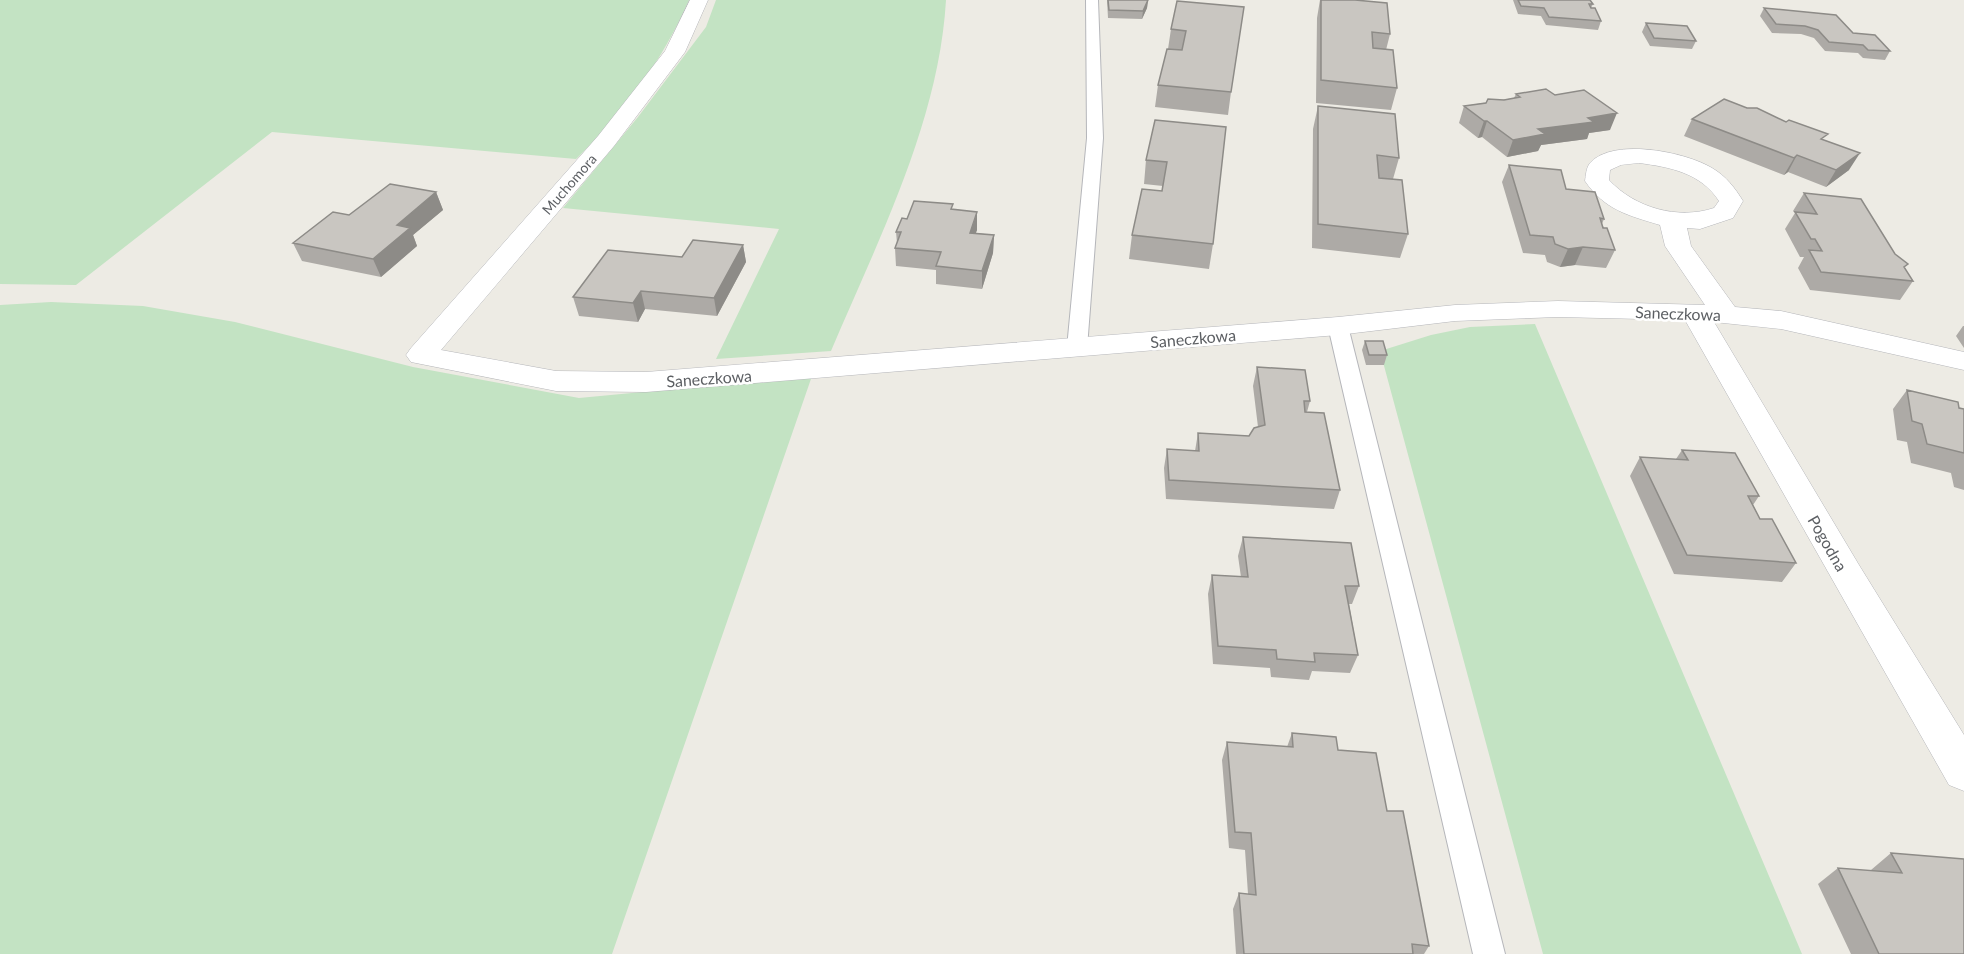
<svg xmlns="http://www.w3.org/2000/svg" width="1964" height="954" font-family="Lato,sans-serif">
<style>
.green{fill:#c3e3c3}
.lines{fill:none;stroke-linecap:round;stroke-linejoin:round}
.service-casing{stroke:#b5b6ba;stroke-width:2}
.minor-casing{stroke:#b5b6ba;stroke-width:1}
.service{fill:#fff;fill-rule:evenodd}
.minor{fill:#fff;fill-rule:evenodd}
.wall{fill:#adaaa6}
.shaded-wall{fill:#8d8b87}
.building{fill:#c9c6c1;stroke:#8d8b87;stroke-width:1.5}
.labels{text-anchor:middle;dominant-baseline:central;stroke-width:5;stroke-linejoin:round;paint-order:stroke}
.far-street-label{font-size:14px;fill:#5c5f63;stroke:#fff}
.street-label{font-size:16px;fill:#5c5f63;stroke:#fff}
</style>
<rect width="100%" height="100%" fill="#edebe4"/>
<path class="green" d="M0,0H689C663,60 623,114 576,159L272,132L76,285L0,284Z
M716,0H946C939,122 878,240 831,351L716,359L779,229L563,208L638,117L706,27Z
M51,302L143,306L235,322L413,367L579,398L812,376L612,954H0V305Z
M1535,324L1802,954H1543L1380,351L1431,335L1470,327Z"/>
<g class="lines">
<g class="service-casing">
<path id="service" d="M1086,0H1098L1103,138L1087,348L1084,352L1077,354L1070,352L1067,348L1087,138Z
M1338,320L1345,322L1348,326L1505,954H1473L1328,326L1331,322Z"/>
</g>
<g class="minor-casing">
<path id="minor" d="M690,0H708L685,52L614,146L441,350L556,371L646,372L1338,317L1455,305L1558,301L1705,305L1665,246L1660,225C1627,215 1605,210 1585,181C1586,175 1586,168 1590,163C1613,137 1686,152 1712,168C1726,176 1735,188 1743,201L1733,218L1700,229L1687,228L1691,246L1735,307L1781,311L1964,352V370L1781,329L1714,322L1859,565L1964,735V791L1949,785L1685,320L1558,317L1455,321L1338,335L646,392L556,391L411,362L406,355L411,348L598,136L665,51ZM1639,163C1670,167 1701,173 1719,201L1714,208C1678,220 1635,208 1609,180L1610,170L1621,165Z"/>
</g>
<use href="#service" class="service"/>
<use href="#minor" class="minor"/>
</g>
<path class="wall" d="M1107,0H1148L1147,8L1142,19L1108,18Z
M1320,0H1355L1390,34L1386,50L1397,88L1391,110L1316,103L1317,18Z
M1513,0H1590L1593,4L1591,8L1601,21L1598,30L1546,25L1541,16L1518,14Z
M1177,1L1231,92L1228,115L1155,107L1158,85L1168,49L1171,29Z
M1764,8L1853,33L1890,51L1885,60L1863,58L1858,53L1825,51L1814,38L1801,34L1772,33L1760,16Z
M1646,23L1696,41L1692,49L1650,46L1642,32Z
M1516,94L1610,130L1589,133L1587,139L1541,145L1538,151L1507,157L1482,137L1478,138L1459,123L1464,106L1514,98Z
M1318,106L1399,158L1393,179L1408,234L1400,258L1312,248L1313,129Z
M1692,119L1824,140L1849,170L1826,187L1788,172L1784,175L1684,136Z
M1155,120L1213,244L1209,269L1129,259L1132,235L1162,191L1163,186L1144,184L1146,160Z
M1509,165L1566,189L1604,219L1602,224L1615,250L1606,268L1575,265L1560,267L1547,262L1545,255L1523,253L1502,182Z
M436,192L443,210L413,235L417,246L381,277L302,261L293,243L349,215Z
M1804,193L1905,269L1913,281L1900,300L1810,290L1798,268L1804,257H1800L1785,229L1795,213L1793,211Z
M953,209L977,230L975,233L994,235L993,253L982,289L936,284V270L896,266L895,248L897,243L896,232L907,219Z
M743,245L746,262L717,316L645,309L638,322L579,316L573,297L682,257Z
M1963,326H1964V348L1956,336Z
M1365,341L1387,355L1384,365H1366L1362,350Z
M1257,367L1310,401L1307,412L1340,490L1334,509L1166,499L1164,468L1167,449L1195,451L1198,433L1249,436L1258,427L1253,386Z
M1907,390L1964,409V490L1954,487L1951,473L1911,463L1907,442L1897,440L1893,409Z
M1682,450L1759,496L1753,505L1760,519L1796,563L1782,582L1674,574L1630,476L1640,457L1676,459Z
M1243,537L1359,586L1352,604H1349L1358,655L1350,673L1312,671L1309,680L1271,677L1270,668L1213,664L1208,594L1212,575L1241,577L1238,556Z
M1292,733L1338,750L1387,811L1429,946L1424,954H1236L1233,909L1239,893L1248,894L1245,850L1229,848L1222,760L1227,742L1287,747Z
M1891,853L1964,954H1851L1818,884L1838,868L1871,871V870Z"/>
<path class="shaded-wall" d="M1148,0L1147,8L1142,19L1143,11Z
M1617,113L1610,130L1589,133L1587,139L1541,145L1538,151L1507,157L1513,140L1538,129L1588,118Z
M1484,121H1487L1482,137L1478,138Z
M1860,153L1849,170L1826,187L1836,170Z
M1797,155L1788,172L1784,175L1794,158Z
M436,192L443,210L413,235L417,246L381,277L373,259L397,225Z
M977,212V230L970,251V233Z
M994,235L993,253L982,289V271Z
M743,245L746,262L717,316L714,298Z
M1583,247L1575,265L1560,267L1568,249Z
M641,291L645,309L638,322L633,303Z"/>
<path class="building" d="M1108,0H1148L1143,11L1109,10Z
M1321,0H1355L1387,3L1390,34L1372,32L1373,48L1393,50L1397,88L1321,80Z
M1518,0H1590L1593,4H1589L1591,8H1595L1601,21L1549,17L1544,8L1521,6Z
M1177,1L1244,7L1231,92L1158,85L1167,49L1182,50L1186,31L1171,29Z
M1764,8L1836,15L1853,33L1875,35L1890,51L1868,50L1863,45L1829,42L1818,30L1805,26L1776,24Z
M1646,23L1687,26L1696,41L1654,38Z
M1546,89L1555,95L1584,90L1617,113L1588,118L1594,122L1538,129L1545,134L1513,140L1487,121H1484L1464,106L1486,103L1488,99L1504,100L1520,97L1516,94Z
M1724,99L1747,108H1757L1786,122L1789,120L1828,134L1821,139L1860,153L1836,170L1797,155L1794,158L1692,119Z
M1318,106L1395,114L1399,158L1377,155L1379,178L1402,180L1408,234L1318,224Z
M1155,120L1226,127L1213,244L1132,235L1142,189L1162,191L1167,162L1146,160Z
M1509,165L1561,170L1566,189L1595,192L1604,219L1600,218L1603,228H1607L1615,250L1583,247L1568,249L1555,244L1553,237L1530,235Z
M390,184L436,192L397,225L410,228L373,259L293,243L333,212L349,215Z
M1804,193L1861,199L1895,254L1908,264L1904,267L1913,281L1821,272L1809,250L1822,251L1815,239H1811L1795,212L1817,214Z
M914,201L953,204L951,209L977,212L970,233L994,235L982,271L936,266L941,252L895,248L901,232H896L902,218L907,219Z
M693,240L743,245L714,298L641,291L633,303L573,297L608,250L682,257Z
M1365,341H1383L1387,355H1369Z
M1257,367L1305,370L1310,401H1304L1305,412L1324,413L1340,490L1169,480L1167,449L1199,451L1198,433L1249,436L1254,428L1265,425Z
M1907,390L1958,402L1959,408L1964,409V453L1927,444L1922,424L1912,421Z
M1682,450L1735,453L1759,496H1748L1760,519H1772L1796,563L1687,555L1640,457L1688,460Z
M1243,537L1351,543L1359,586H1345L1358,655L1314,653L1315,662L1277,659L1276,650L1218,646L1212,575L1248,577Z
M1292,733L1336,737L1338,750L1376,753L1387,811H1403L1429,946L1412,944L1413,954H1244L1239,893L1256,895L1251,833L1235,832L1227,742L1293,747Z
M1891,853L1964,859V954H1879L1838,868L1902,873Z"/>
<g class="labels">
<g class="far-street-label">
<text transform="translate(569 184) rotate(-49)">Muchomora</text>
</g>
<g class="street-label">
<text transform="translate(1678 313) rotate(2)">Saneczkowa</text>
<text transform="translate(1193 338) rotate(-5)">Saneczkowa</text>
<text transform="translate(709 378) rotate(-4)">Saneczkowa</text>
<text transform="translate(1828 543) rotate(60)">Pogodna</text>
</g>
</g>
</svg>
